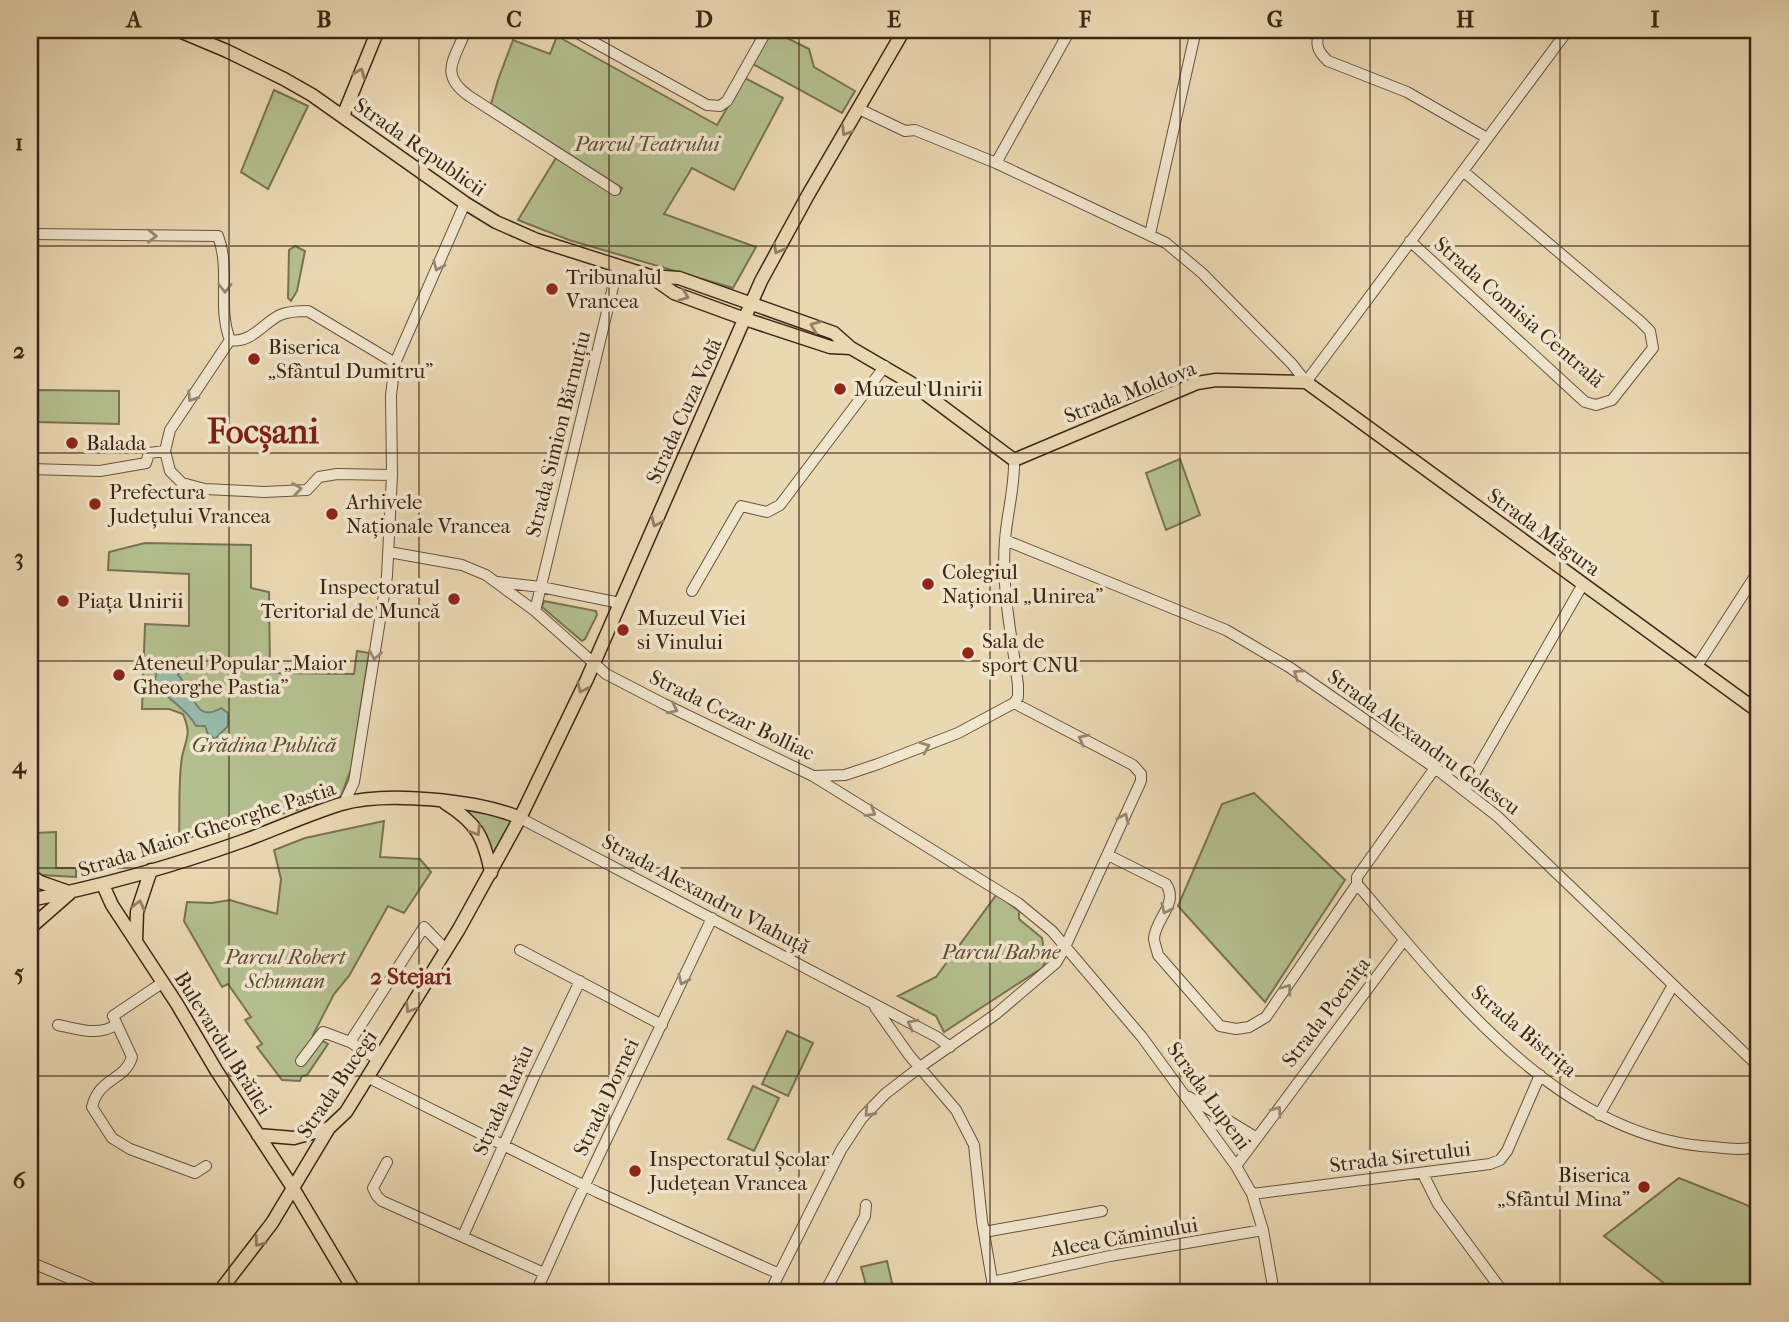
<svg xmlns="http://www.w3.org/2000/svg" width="1789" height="1322" font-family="'IM FELL French Canon',serif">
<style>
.green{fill:#b4bf8f;stroke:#787252;stroke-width:2}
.water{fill:#98baab;stroke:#747f6f;stroke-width:2}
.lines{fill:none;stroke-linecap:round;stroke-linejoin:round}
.minor-casing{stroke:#68523c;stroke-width:12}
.major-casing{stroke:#3d2614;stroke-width:15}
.minor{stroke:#f1e6ce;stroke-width:10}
.major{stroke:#ead8b3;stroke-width:12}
.oneway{stroke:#947f64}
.oneway2{stroke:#978671}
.grid{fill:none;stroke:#3d2614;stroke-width:2;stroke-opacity:0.55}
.poi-dot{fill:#8f2418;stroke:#f1e6ce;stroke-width:2.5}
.labels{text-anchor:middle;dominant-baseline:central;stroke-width:7;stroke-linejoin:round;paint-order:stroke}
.park-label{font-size:21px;font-style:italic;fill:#5b4c33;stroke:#f1e6ce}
.street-label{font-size:21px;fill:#3d2614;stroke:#f1e6ce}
.poi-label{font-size:21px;fill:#3d2614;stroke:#f1e6ce;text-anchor:start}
.neighbourhood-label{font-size:23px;font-weight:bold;fill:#7a1f14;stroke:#f1e6ce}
.town-label{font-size:35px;font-weight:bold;fill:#7a1f14;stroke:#f1e6ce}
.neatline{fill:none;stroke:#3d2614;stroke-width:2.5}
.grid-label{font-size:23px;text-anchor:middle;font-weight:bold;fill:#3d2614}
</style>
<rect width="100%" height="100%" fill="#ead8b3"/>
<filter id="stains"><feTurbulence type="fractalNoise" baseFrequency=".00286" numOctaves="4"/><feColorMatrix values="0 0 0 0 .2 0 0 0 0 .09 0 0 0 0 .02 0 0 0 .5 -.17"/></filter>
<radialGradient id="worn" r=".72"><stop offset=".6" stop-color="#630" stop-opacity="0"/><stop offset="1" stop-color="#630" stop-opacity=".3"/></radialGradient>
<path class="green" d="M771,30L809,49L814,67L855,91L842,113L751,63Z
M557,36L717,125L745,78L783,98L734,190L692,168L664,214L756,247L733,288L569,240L518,220L556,158L597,184L619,194L622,188L491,104L498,80L513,40L550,54Z
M274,90L308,106L268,189L241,172Z
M295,246L305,251L297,291L291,301L288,298L289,250Z
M37,390L119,391V424L36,422Z
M1180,459L1200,515L1166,530L1146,473Z
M145,543L251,545V588L269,592L270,673L354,674L357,651L369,653L351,769L340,799L179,840C180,815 178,781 182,757C186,737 192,736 183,714L169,709H142L145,624L189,626V574L108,570L109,552Z
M544,601L596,611L597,615L585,639L582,641L542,607Z
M1254,793L1345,880L1265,1002L1178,906L1222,804Z
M442,801L520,818L491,873L480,836Z
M384,821L380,857L420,859L431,872L404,913L388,906L349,976L334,994L313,1035L328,1044L307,1075L302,1076L300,1081L282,1080L257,1047L262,1044L245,1020L251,1017L228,984L222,987L184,921L187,902L212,903L230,900L277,914L281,879L274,850L305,838Z
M56,832V868H76V877L40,875L33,870L34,833Z
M997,894L1019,911V919L1042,938L1046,961L1042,968L944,1032L936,1016L898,996L936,977Z
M787,1031L813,1043L788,1096L762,1084Z
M753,1086L779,1098L754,1151L728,1139Z
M1679,1178L1747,1205L1759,1215V1292H1675L1604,1236Z
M887,1261L894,1292H868L861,1267Z"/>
<path class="water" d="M185,660L188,662L178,675C193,689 194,725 221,708L228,713V726L215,739L208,734L205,726H196C186,707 165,700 155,680L157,671L164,669L174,672Z"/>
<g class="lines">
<g class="minor-casing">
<path id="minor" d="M466,30C455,59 438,74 469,96L615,190
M572,30L707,105L720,106L727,101L767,30
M1319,30C1316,44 1316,50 1328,61L1407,92L1487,138
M859,109L905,131L915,130L996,163L1166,243L1202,273L1292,364L1306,382L1568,30
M996,163L1070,30
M30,234L218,236C231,270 217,307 230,340
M1150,234L1196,30
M1410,241L1585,402L1596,405L1612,400L1653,348L1650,331L1640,321L1463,171
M230,340L170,430L165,451L170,471L182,483L205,489L264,492L307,490L319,477L337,474L392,475
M230,340C251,344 263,323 280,315C289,311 299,311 308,311L395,363
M30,469L100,471L146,463L149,453L165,451
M1005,540L1226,630L1289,667L1435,768L1497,816L1759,1067
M389,552L462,565L486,575L535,611L606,674L664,704L813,776L1018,903L1052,931L1142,1037L1236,1166L1252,1194L1263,1230L1274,1292
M497,582L541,587L620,603
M692,591L741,506L767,512L780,505L885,366
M535,611L618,266
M1697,666L1759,570
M814,776L845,775L878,764L958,733L1014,703L1018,697V685C1012,637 1001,588 1005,540C1007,513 1015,487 1014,460
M1465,790L1583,584
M344,803L354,782L387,576L392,475L391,395L395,363L465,203
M520,818L937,1037L950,1047
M1108,855L1166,884C1179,903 1156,918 1154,938C1154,943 1157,949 1158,955L1220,1026L1236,1029L1249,1027L1266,1017L1357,884V877L1435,768
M1357,884C1446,988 1554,1131 1701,1146C1720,1147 1741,1152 1759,1146
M520,950L662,1025
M162,983L113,1016L132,1057C125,1081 99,1077 92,1107L112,1138L130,1149L195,1173L206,1166
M875,1007L909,1055L956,1110L974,1145L982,1221L994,1292
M58,1025C79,1029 99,1037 117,1024
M350,1042L424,927L446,950
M301,1061L323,1032L350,1042L377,1059
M367,1077L597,1192L777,1273
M1189,1097L1257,1138
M1599,1115L1673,985
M387,1162L373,1188L377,1196L382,1201L544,1273
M1236,1166L1404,940
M1423,1174L1438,1204L1503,1292
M1252,1194L1490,1164L1500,1160L1507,1151L1540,1075
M984,1232L1102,1211
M463,1236L534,1077L580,981
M30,1262L102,1292
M992,1282L1110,1256L1263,1230
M536,1292L573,1210L712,918
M770,1292L841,1150L862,1118L885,1094L920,1067L996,1014L1056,963L1065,947L1141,781V774L1133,765L1014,703
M825,1292L865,1216L866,1205"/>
</g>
<g class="major-casing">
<path id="major" d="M177,30L227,51L284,79L312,95L465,203L496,222L537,240L650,276L679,278L834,333L851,348L911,383L1014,460L1197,383L1216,380L1306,382L1759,712
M343,116L378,30
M650,276L674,293L745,319L830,347L851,348
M445,803C477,823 484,837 491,873
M30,875L40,882L66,891
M103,885L112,905L177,1004L216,1070L293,1188L355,1292
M30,900C103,886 176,865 246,840C278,828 309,814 341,804C386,791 478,800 520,818
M30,928L70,893
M136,941L137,912L151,870
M258,1135L294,1138L329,1128
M219,1292L272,1223L329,1128L346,1112L459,929L520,818L587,679L761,281L808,195L904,30"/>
</g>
<use href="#minor" class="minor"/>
<use href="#major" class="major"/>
</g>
<defs><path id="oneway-chevron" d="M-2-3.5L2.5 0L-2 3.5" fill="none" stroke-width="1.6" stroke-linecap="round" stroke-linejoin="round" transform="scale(1.75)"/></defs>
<g class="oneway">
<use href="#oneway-chevron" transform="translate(360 73) rotate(-68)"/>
<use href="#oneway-chevron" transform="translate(846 131) rotate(121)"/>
<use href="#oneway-chevron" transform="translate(778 249) rotate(119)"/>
<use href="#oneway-chevron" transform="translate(684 296) rotate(21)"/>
<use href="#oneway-chevron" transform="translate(815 326) rotate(-159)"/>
<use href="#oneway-chevron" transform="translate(656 522) rotate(114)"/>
<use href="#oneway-chevron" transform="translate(582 688) rotate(115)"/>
<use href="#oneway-chevron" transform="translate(476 831) rotate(58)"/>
<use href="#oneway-chevron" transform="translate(139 905) rotate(-76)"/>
<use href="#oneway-chevron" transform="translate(410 1008) rotate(122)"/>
<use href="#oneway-chevron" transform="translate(259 1242) rotate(127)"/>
</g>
<g class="oneway2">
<use href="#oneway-chevron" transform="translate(152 236) rotate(1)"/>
<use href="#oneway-chevron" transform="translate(438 266) rotate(114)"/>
<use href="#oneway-chevron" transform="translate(225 288) rotate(90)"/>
<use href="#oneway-chevron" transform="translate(192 397) rotate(123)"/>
<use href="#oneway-chevron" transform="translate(297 489) rotate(-8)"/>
<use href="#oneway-chevron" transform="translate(375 655) rotate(99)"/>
<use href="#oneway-chevron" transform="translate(1298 674) rotate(-146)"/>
<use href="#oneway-chevron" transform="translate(673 709) rotate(26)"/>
<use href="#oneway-chevron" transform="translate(1083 739) rotate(-153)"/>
<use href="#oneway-chevron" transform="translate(925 747) rotate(-22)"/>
<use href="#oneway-chevron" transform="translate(871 812) rotate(32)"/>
<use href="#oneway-chevron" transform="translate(1124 818) rotate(-66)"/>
<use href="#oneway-chevron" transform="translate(1166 909) rotate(115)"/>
<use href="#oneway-chevron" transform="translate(683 980) rotate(115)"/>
<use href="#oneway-chevron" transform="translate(1287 989) rotate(-54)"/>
<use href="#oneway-chevron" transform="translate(912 1024) rotate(-153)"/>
<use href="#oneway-chevron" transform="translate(1277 1111) rotate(-54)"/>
<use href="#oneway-chevron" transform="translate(869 1112) rotate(132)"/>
</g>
<path class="grid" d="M229,30V1292M419,30V1292M609,30V1292M799,30V1292M990,30V1292M1180,30V1292M1370,30V1292M1560,30V1292M30,246H1759M30,453H1759M30,661H1759M30,868H1759M30,1076H1759"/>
<g class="poi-dot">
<circle cx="552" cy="289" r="7"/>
<circle cx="254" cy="359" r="7"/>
<circle cx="840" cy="389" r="7"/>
<circle cx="72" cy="443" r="7"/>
<circle cx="95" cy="504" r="7"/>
<circle cx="332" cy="514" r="7"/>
<circle cx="928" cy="584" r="7"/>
<circle cx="454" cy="599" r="7"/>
<circle cx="63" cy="601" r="7"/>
<circle cx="623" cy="630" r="7"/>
<circle cx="968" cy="653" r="7"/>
<circle cx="119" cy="675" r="7"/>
<circle cx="635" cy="1171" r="7"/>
<circle cx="1644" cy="1187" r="7"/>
</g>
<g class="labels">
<g class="park-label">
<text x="647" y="144">Parcul Teatrului</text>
<text x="264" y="745">Grădina Publică</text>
<text x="1001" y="952">Parcul Bahne</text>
<text x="285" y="957">Parcul Robert<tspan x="285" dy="24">Schuman</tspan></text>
</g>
<g class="street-label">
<text transform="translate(420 147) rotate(35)">Strada Republicii</text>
<text transform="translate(1519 312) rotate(41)">Strada Comisia Centrală</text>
<text transform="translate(1130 392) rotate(-21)">Strada Moldova</text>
<text transform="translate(684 411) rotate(-66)">Strada Cuza Vodă</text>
<text transform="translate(558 434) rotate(-76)">Strada Simion Bărnuțiu</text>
<text transform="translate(1544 532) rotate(36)">Strada Măgura</text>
<text transform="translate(732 715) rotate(26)">Strada Cezar Bolliac</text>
<text transform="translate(1424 742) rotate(36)">Strada Alexandru Golescu</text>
<text transform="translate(207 829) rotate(-18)">Strada Maior Gheorghe Pastia</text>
<text transform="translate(706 894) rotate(28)">Strada Alexandru Vlahuță</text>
<text transform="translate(1326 1012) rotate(-53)">Strada Poenița</text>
<text transform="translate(1524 1031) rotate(40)">Strada Bistrița</text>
<text transform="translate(223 1043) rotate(58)">Bulevardul Brăilei</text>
<text transform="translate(337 1084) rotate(-56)">Strada Bucegi</text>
<text transform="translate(1209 1096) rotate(54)">Strada Lupeni</text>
<text transform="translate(606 1097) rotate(-65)">Strada Dornei</text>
<text transform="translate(503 1100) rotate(-66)">Strada Rarău</text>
<text transform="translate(1400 1157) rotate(-7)">Strada Siretului</text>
<text transform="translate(1124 1237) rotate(-10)">Aleea Căminului</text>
</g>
<g class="poi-label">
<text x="566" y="277">Tribunalul<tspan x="566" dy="24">Vrancea</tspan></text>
<text x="268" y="347">Biserica<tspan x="268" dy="24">„Sfântul Dumitru"</tspan></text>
<text x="854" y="389">Muzeul Unirii</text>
<text x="86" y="443">Balada</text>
<text x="109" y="492">Prefectura<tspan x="109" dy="24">Județului Vrancea</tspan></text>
<text x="346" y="502">Arhivele<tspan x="346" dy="24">Naționale Vrancea</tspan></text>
<text x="942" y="572">Colegiul<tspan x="942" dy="24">Național „Unirea"</tspan></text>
<text x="440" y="587" text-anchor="end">Inspectoratul<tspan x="440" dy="24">Teritorial de Muncă</tspan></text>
<text x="77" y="601">Piața Unirii</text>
<text x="637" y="618">Muzeul Viei<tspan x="637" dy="24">si Vinului</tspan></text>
<text x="982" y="641">Sala de<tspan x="982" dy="24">sport CNU</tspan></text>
<text x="133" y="663">Ateneul Popular „Maior<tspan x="133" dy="24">Gheorghe Pastia”</tspan></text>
<text x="649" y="1159">Inspectoratul Școlar<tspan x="649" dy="24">Județean Vrancea</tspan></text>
<text x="1630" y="1175" text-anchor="end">Biserica<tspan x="1630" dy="24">„Sfântul Mina"</tspan></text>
</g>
<g class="neighbourhood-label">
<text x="411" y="976">2 Stejari</text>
</g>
<g class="town-label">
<text x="263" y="431">Focșani</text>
</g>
</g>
<rect width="1789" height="1322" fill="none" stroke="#ead8b3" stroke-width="77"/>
<rect x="38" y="38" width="1712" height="1246" class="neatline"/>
<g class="grid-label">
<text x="134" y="27">A</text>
<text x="324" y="27">B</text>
<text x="514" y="27">C</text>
<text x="704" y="27">D</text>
<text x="894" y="27">E</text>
<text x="1085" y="27">F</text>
<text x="1275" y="27">G</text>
<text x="1465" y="27">H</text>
<text x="1655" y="27">I</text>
<text x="19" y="150">1</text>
<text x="19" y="358">2</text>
<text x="19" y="565">3</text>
<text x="19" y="773">4</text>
<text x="19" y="980">5</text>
<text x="19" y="1188">6</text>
</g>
<rect width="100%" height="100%" filter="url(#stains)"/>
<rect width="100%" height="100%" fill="url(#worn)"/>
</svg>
